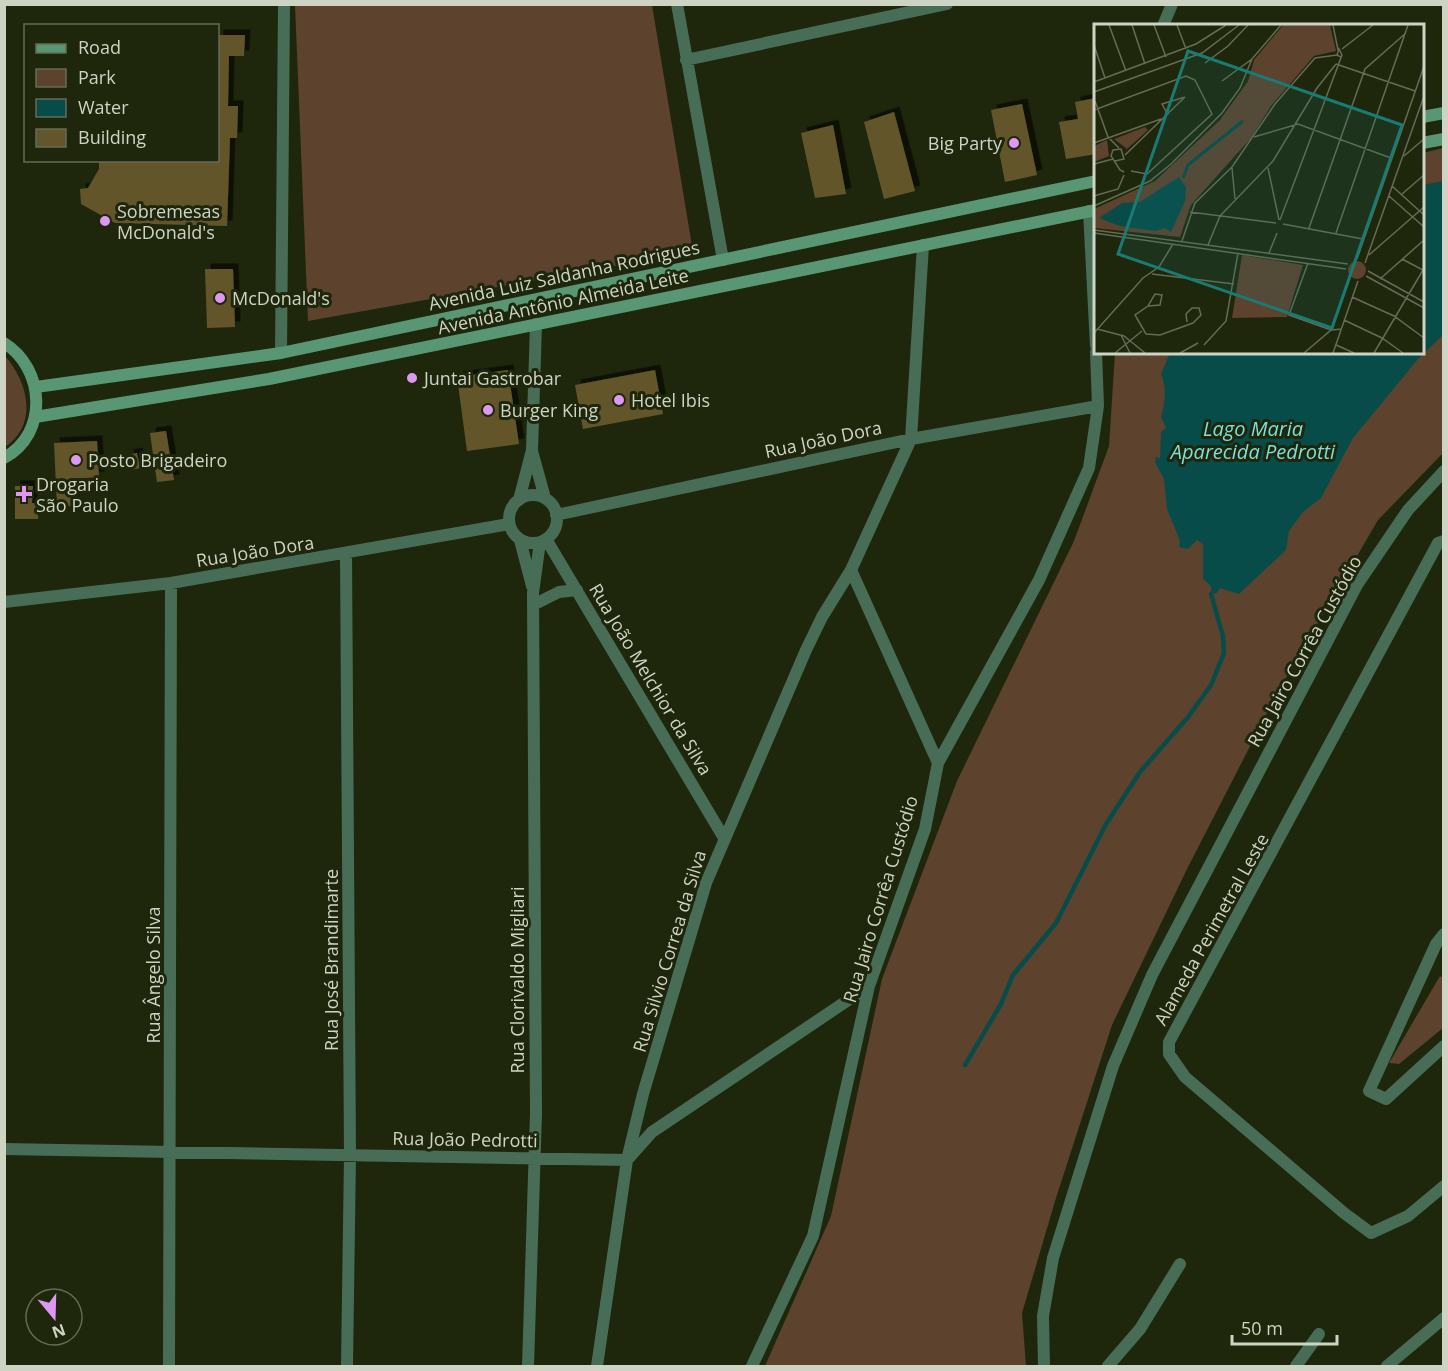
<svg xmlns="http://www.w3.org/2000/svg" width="1448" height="1371" font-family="'Open Sans',sans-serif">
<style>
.green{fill:#5d422e}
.water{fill:#084c49}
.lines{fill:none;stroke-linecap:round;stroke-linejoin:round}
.stream{stroke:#084c49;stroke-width:4.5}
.building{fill:#63552c;filter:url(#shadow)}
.minor{stroke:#486d57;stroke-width:12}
.tertiary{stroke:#486d57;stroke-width:12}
.secondary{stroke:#599674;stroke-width:12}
.poi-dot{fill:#de98f2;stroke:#1e270c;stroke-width:2}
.labels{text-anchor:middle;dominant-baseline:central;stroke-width:6;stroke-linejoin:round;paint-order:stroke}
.poi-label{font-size:18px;fill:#ced4c4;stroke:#1e270c;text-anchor:start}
.street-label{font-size:18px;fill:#ced4c4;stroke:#1e270c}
.water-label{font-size:20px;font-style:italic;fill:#7eded9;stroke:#1e270c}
.inset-river{fill:none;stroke:#084c49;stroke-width:3}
.inset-road{fill:none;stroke:#646c56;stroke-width:1.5}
.view{fill:#197b72;fill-opacity:0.15;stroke:#197b72;stroke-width:3}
.inset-edge{fill:none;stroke:#ced4c4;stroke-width:3}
</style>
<defs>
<filter id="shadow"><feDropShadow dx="5.5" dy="-5.5" stdDeviation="0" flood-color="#0009"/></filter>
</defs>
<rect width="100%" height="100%" fill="#1e270c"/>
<path class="green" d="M295,5H652L693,252L308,321Z
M1443,148V453L1378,520L1280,688L1188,867L1112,1025L1056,1198L1022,1313L1026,1366H765L831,1216L882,979L957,781L1074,541L1109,446L1115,353L1422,352L1423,153Z
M4,355C28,381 39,424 5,447Z
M1440,976L1443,978V1028L1399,1064L1389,1063Z"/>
<path class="water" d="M1443,181V335L1418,359L1353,438L1321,498L1303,512L1289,531L1286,550L1239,594L1220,588L1217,593L1211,594V586L1203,579V544L1197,540L1188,549L1179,547L1180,541L1167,509L1164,479L1155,462L1156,457L1160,458L1161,432L1166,428L1161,417C1165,405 1167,386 1161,374L1170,353L1422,352L1423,185Z"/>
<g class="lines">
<path class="stream" d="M965,1065L1001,1004L1013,975L1056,923L1106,824L1140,772L1188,717L1211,685L1224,653L1223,636L1211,594"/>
</g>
<path class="building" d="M218,35H245L244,56H229L228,106H238L237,138H230L227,226L115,223L81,204L80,189L88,188L99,169V160H218Z
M1096,98V154L1066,159L1059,122L1078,119L1075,102Z
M1022,104L1037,175L1005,182L991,110Z
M894,112L915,191L884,199L864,122Z
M833,125L846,194L815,198L801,133Z
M205,269H233L235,327L207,328Z
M508,370L519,444L467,451L457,377Z
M655,370L663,414L583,429L575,385Z
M166,431L174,480L157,482L150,433Z
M97,441L99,477L72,479L74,506L57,507L54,443Z
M137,453L140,468L131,470L128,455Z
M15,486H33L32,503H39L38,519H15Z"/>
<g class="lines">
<path class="minor" d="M677,4L723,260
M1163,26L1172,4
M686,60L947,4
M1089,211L1096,346
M281,353L284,4
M532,451L545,498
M509 519a24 24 0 1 1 48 0a24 24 0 1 1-48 0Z
M519,500L532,450L536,324
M556,515L911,439L1098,406
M546,539L724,838
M520,540L532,586
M1444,541L1438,543L1169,1042V1054L1185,1077L1344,1213L1371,1233L1408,1216L1444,1186
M346,554L350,1155L347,1366
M851,570L938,763
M4,602L171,583L509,524
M533,605L559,592L577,590
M1444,934L1436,944L1369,1091L1386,1099L1444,1046
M4,1149L627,1160L652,1132L869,986
M169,1366L171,583
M528,1366L536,1113L533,593L540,542
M597,1366L627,1160L643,1094L706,883L806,650L822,617L851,570L911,439L923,245
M752,1366L813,1236L869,986L925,829L938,763L1039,580L1089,468L1098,406L1096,352
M1044,1366L1043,1316L1053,1258L1113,1066L1152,975L1357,585L1408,510L1444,471
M1108,1366L1140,1329L1180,1264
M1296,1366L1319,1334"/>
<path class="tertiary" d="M1387,1366L1444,1318"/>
<path class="secondary" d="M1422,117L1444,113
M1422,143L1444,139
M4,343C45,368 49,434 4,458
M36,387L281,353L1096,181
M35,417L269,379L1096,210"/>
</g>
<g class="poi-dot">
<circle cx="1014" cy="143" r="6"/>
<circle cx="105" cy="221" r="6"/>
<circle cx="220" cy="298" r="6"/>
<circle cx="412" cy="378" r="6"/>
<circle cx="619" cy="400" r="6"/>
<circle cx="488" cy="410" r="6"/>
<circle cx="76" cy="460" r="6"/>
<path d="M21 485h6v6h6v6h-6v6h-6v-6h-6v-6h6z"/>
</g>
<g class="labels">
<g class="poi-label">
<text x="1002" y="143" text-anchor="end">Big Party</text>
<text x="117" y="211">Sobremesas<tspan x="117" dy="21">McDonald's</tspan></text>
<text x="232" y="298">McDonald's</text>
<text x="424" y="378">Juntai Gastrobar</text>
<text x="631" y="400">Hotel Ibis</text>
<text x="500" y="410">Burger King</text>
<text x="88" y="460">Posto Brigadeiro</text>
<text x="36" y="484">Drogaria<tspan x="36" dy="21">São Paulo</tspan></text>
</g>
<g class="street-label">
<text transform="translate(564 275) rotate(-12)">Avenida Luiz Saldanha Rodrigues</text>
<text transform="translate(563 301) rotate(-12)">Avenida Antônio Almeida Leite</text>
<text transform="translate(823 439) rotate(-12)">Rua João Dora</text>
<text transform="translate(255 551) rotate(-9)">Rua João Dora</text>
<text transform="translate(1304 651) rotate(-61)">Rua Jairo Corrêa Custódio</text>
<text transform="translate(651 679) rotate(59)">Rua João Melchior da Silva</text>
<text transform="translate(880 899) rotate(-73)">Rua Jairo Corrêa Custódio</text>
<text transform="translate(1211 929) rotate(-61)">Alameda Perimetral Leste</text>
<text transform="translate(669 951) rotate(-73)">Rua Silvio Correa da Silva</text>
<text transform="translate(331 960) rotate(-90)">Rua José Brandimarte</text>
<text transform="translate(153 975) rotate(-90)">Rua Ângelo Silva</text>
<text transform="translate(517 980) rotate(-90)">Rua Clorivaldo Migliari</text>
<text transform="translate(465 1139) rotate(1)">Rua João Pedrotti</text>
</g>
<g class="water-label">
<text x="1253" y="428">Lago Maria<tspan x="1253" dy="23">Aparecida Pedrotti</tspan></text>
</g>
</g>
<g transform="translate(1094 24)">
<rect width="330" height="330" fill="#1e270c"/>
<path d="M189,1H236L242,27L220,32L177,82L157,114L97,181L86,213L0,204V185L61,157L126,96L154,57L160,36ZM51,103L54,106L33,125L20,115ZM13,116L15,132L0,138V122ZM148,231L209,241L193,293L138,294ZM254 246a9 9 0 1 1 18 0a9 9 0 1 1-18 0Z" fill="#5d422e"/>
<path d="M85,153L92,163L91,177L77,208L71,204L61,207L26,202L5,194L28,179L46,178Z" fill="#084c49"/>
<path class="inset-river" d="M89,154L94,141L149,97"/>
<path class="inset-road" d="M15,1L32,47M38,1L51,40M60,1L72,33M83,1L92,25M239,1L244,26M0,21L11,54M248,25L279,1M111,39L134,22L154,1M242,40L321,67M128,57L158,35L187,1M0,58L102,20L132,1M0,68L108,29L145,1M1,77L14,113L25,124M0,86L92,52L101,56L118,90L53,150L37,147M74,91L68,80L91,73M160,113L204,100L297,134M0,119L67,95M31,131L91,73M310,132L330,115M21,137L30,135L27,125L19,126L17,132L26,146L30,148M0,140L19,135M138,144L141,175M174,144L185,196M298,162L330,191M308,170L330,151M0,172L24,165L30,151M295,172L330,203M0,182L56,157L77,140L128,89L146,64L158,35M96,188L182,199M186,196L248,31L245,25L243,31L247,33M189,200L269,215M215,204L271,45L312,9M0,206L254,240M0,209L252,245M242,209L314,1M88,217L101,179L138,143L181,80L221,34L243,31M114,221L126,192L179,137L223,64L242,40M175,229L183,209M275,231L330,183M263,235L330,42M308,235L329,246M214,239L195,291L237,306L248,305M271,239L330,72M274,247L330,278M58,250L140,260M272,252L330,284M286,255L330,216M258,273L300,292L330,314M54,282L66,281L68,271L61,270L54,282L41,291L52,310L66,311L99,299L107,291L105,284H98L92,290L93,298M250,296L288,314L309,329M3,305L30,312L51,329M0,309L49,254L65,243L79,220M27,311L36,329M110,321L132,297L144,229M242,321L260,329M21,329L48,307M86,329L104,319M210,329L237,306L256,254M239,329L264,257M280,329L329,246"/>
<path class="view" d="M94,27L308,101L238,304L24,230Z"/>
<rect width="330" height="330" class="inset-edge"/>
</g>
<rect width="1448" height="1371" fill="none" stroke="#ced4c4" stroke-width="12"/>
<rect x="24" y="24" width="195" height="138" fill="#1e270c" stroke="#646c56" stroke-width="1.5"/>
<rect x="36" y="44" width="30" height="9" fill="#599674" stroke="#646c56" stroke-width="1.5"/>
<text x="78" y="54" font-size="18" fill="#ced4c4">Road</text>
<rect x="36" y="69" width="30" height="18" fill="#5d422e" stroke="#646c56" stroke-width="1.5"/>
<text x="78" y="84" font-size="18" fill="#ced4c4">Park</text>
<rect x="36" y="99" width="30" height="18" fill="#084c49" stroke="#646c56" stroke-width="1.5"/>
<text x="78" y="114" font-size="18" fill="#ced4c4">Water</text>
<rect x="36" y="129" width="30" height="18" fill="#63552c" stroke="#646c56" stroke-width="1.5"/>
<text x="78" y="144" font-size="18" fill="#ced4c4">Building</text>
<g transform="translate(54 1317) rotate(161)"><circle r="28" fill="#1e270c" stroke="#646c56" stroke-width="1.5"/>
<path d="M0-4.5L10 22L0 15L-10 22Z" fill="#de98f2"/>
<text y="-9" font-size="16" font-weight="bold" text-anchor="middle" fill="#ced4c4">N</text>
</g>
<path d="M1232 1335v9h105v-9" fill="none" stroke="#ced4c4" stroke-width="3"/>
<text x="1241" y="1335" font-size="18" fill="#ced4c4" stroke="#1e270c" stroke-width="4.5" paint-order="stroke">50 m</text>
</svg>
